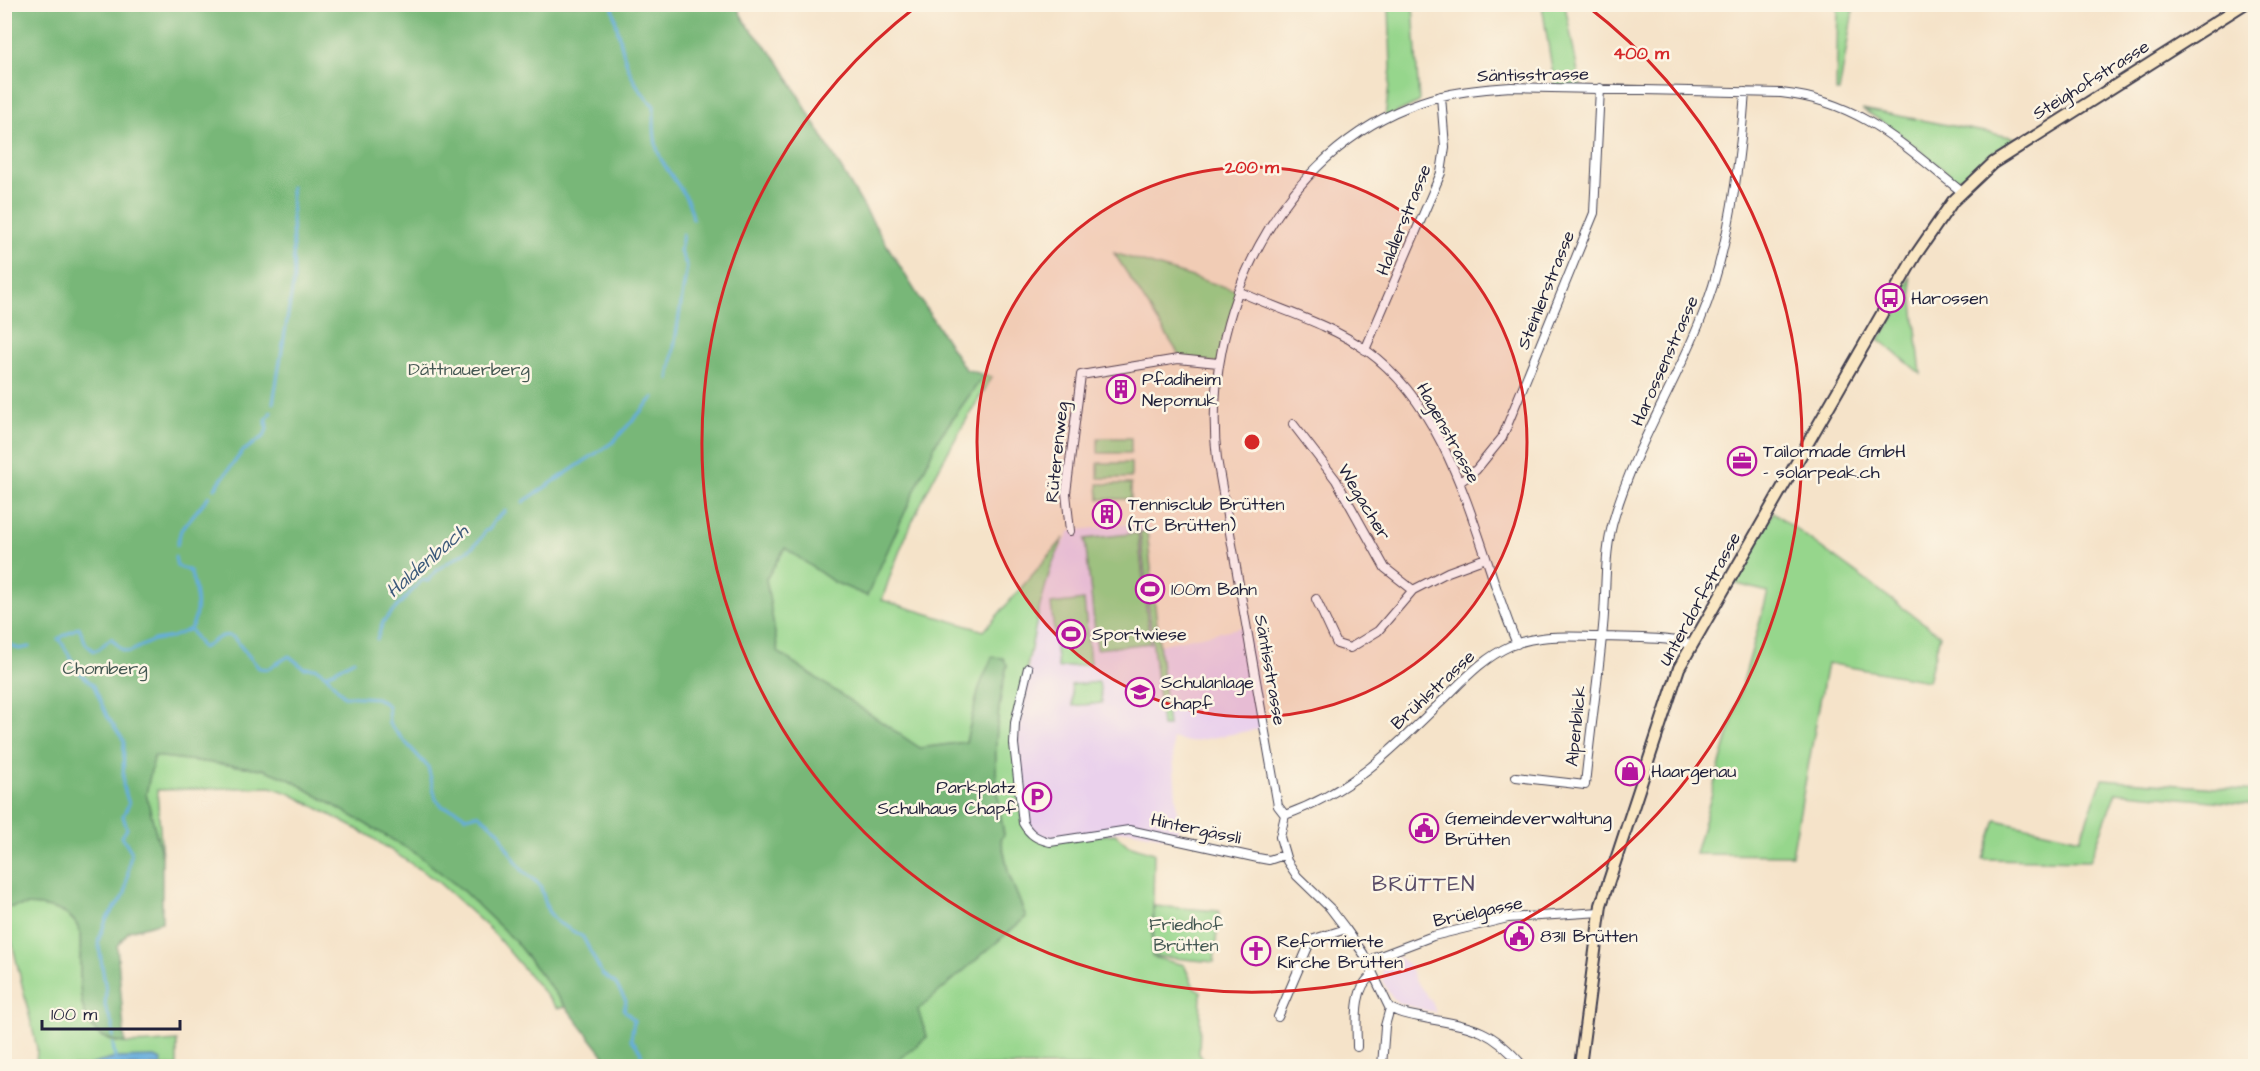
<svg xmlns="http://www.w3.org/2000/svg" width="2260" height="1071" font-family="'Architects Daughter',sans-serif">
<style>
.built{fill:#ead1ec}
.green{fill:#96d68c;stroke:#5c7c64;stroke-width:1.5}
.forest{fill:#78b778;stroke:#4d6c5a;stroke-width:1.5}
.water{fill:#65addc;stroke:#44688c;stroke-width:1.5}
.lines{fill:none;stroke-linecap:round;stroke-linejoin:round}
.stream{stroke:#65addc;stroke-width:3}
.street-casing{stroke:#423f50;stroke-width:10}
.secondary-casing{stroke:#423f50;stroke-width:14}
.street{stroke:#fff;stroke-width:8}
.secondary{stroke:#fae7c3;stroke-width:10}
.ring{fill:none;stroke:#d62828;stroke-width:3}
.labels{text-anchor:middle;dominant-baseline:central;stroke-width:5;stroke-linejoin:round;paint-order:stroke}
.street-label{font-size:18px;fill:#22223b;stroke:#fcf5e5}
.poi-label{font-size:18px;fill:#22223b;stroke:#fcf5e5;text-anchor:start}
.park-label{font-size:18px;fill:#455853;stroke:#fcf5e5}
.water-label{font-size:20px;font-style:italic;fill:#3d5a7b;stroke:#fcf5e5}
.quarter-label{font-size:21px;letter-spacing:1.5px;fill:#584b67;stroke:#fcf5e5}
.centre{fill:#d62828;stroke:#fcf5e5;stroke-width:3}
.ring-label{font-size:18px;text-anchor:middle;font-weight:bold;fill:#d62828;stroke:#fcf5e5;stroke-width:5;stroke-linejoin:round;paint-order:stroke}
</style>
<rect width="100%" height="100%" fill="#fcf5e5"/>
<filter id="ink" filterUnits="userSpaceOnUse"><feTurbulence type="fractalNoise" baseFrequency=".0167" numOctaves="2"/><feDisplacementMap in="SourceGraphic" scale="12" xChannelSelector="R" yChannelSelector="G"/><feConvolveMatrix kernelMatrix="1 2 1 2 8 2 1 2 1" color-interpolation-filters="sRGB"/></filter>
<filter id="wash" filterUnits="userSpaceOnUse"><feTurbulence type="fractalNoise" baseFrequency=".008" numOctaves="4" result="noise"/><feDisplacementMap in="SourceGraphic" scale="24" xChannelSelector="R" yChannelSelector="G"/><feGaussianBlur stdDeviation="1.35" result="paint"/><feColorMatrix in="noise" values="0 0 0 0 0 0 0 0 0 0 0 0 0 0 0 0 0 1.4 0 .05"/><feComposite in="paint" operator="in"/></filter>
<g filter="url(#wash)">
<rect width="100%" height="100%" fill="#f5e3c9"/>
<path class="built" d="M1147,522L1159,645L1248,626L1265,728L1189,742L1172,738L1179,840L1129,830L1050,842L1029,833L1016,774L1014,744L1040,606L1051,567L1070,531Z
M1395,955L1409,965L1415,980L1432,1002L1436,1013L1398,1003L1389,993L1382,980L1384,979L1382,970L1383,963L1388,961L1387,958Z"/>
<path class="green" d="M1389,5H1413L1419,102L1385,118L1391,68Z
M1542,5H1565L1581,88H1555Z
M1838,5H1854L1839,92H1836Z
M1862,109L2016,138L1988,156L1964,177L1954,178L1891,127Z
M1114,253L1238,291L1218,363L1182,359Z
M1910,276L1921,374L1879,339L1903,304L1900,303Z
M984,375L992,377C948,449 907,520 882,600L984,631L1064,538L1051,567L1040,606L1015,723L1023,823L1040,840L1115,834L1128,845L1154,853L1152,957L1184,965L1194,987L1201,992L1199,1054L1210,1066H891L927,1037L917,1010L1026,917L1009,875L1001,839L1004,834C992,773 993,726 1007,665L979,688L966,742L920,748L778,652L766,579L785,548L834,582L867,595L938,439Z
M1098,438H1131V453H1098Z
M1098,463H1131V478H1098Z
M1098,484H1131V499H1099Z
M1773,512L1940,635L1928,681L1827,663L1792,855L1695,854L1768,592L1733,583Z
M1147,531L1168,726H1162L1140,532Z
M1138,533L1150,643L1097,649L1085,539Z
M1084,600L1090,664L1058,668L1051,604Z
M1099,682L1102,703L1073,706L1071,685Z
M154,756L263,769L289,779L417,854L461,889L514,940L566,1007L557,1008L491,930L437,881L368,835L291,794L271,787L157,790L162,857L146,794Z
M2102,779L2255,791V805L2116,792L2090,861L1983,859L1996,820L2080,839Z
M24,905C44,905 74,910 80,933C82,969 69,1033 116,1042C136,1046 158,1042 177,1041V1066H161L162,1063L116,1058L86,1066H36L37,1048L7,921H5V908Z
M1154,906L1219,911L1214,962L1153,956Z"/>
<path class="forest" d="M5,4L737,5C744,29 769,45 782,67C841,170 900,270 965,369L984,375L938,439L867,596L834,582L785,548L766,579L778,652L920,748L966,742L979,688L992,657L1003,658L1007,665C993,726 992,773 1004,835L1001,839L1009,875L1026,917L918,1010L927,1037L891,1066H612L514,940L461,889L417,854L289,779L263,769L154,756L146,794L162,857V922L129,931L117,946L125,1043C67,1037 83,975 80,933C73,903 28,903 5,908Z"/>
<path class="water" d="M155,1057L161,1060V1066H86L116,1058Z"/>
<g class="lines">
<path class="stream" d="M612,4C621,43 624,78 654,106C654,123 653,141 660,157C671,179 690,195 693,219
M669,379L687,266L680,251L683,234
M273,403L294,279L291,187
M215,488L242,452L264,436L267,429L266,420L271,412
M523,502L613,442L654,397
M177,545L181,530L209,496
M175,557L177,566L190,571C196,587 201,613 190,629
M4,637L9,644L19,649L29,647
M59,638L79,672L94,686L107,716L124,741L123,785L129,804L123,816L127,829L122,836L131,851L125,894L107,918L98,941L106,990L105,1006L113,1026V1037
M58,639L79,627L86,644L94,651L99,649L111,638L122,650L129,652L154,640L172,637L190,629L202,648C214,644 220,631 233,637L259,668L268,669L289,656L304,668H316L326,675L344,696L377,698L388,706L389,724L428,767L436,799L443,807L456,810L466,817L478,814L500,832L505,845L522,870L540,885L548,911L557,922L583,937L602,974L615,983L626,1001L624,1010L634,1020L631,1039C639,1048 644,1054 641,1066
M377,639L383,622L422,580L428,581C441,559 475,555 485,531L489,530L493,522L505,511
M326,675L354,660
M113,1044L116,1066"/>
</g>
</g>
<g filter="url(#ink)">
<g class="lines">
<g class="street-casing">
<path id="street" d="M1238,291C1279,310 1328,323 1366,350C1457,415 1476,547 1517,644
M1365,350L1441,173L1445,147L1441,96
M1293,424L1336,480L1385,568L1413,590
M1460,482L1476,470L1502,438L1594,213L1600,88
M1070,531L1066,493L1081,375L1178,359L1218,363
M1316,599L1337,644L1350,648L1378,631L1413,590L1448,572L1486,558
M1028,668L1015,723L1014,744L1023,823C1030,835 1037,839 1050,842L1129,830L1258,858L1269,860L1284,855
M1516,777L1585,785C1590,733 1598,680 1603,627C1607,589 1603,552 1615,515C1635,447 1675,385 1701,319C1728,254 1740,162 1745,92
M1285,815L1278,806L1217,459C1200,317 1279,150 1421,102C1450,92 1481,89 1511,87L1781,93C1860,101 1903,145 1962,192
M1285,815C1352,791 1389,753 1439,704C1461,683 1481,659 1510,646C1540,633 1572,637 1604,637C1633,638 1663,637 1691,644
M1285,815L1280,837L1287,861L1297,876L1330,908L1346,929L1363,953L1389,1007C1400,1015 1416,1016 1429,1019C1474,1026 1493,1031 1523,1066
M1367,961L1433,936L1508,918L1600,912
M1278,1017L1311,940L1346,929
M1357,1047C1357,1026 1352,987 1373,975
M1382,1066L1385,1026L1390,1008"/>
</g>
<g class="secondary-casing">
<path id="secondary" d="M1580,1066L1601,905L1679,668L1915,256L1953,201L1993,163L2244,4"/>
</g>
<use href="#street" class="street"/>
<use href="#secondary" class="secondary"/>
</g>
</g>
<circle cx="1252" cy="442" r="275" fill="#d62828" fill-opacity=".12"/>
<g class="ring">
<circle cx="1252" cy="442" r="275"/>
<path d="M1587 6A550 550 0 1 1 917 6"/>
</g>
<defs>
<g id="bus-ring" transform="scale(1.5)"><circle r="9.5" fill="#fcf5e5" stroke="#b5179e" stroke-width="1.5"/><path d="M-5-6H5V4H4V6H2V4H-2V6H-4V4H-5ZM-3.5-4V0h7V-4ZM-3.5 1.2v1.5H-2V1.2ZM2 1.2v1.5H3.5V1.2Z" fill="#b5179e"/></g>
<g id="building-ring" transform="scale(1.5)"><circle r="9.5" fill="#fcf5e5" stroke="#b5179e" stroke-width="1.5"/><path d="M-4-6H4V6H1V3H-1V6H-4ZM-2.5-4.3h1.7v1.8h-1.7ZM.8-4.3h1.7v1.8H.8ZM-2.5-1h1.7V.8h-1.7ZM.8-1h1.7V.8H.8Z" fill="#b5179e"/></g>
<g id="office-ring" transform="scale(1.5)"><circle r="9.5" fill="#fcf5e5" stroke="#b5179e" stroke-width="1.5"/><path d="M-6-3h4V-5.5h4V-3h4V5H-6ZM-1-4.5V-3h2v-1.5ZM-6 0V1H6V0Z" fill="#b5179e"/></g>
<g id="stadium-ring" transform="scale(1.5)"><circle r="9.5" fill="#fcf5e5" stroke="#b5179e" stroke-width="1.5"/><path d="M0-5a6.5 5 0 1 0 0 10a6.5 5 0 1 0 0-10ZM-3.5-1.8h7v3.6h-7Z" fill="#b5179e"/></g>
<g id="school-ring" transform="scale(1.5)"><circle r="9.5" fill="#fcf5e5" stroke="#b5179e" stroke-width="1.5"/><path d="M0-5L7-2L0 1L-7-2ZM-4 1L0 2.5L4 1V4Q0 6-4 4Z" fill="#b5179e"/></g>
<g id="shop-ring" transform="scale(1.5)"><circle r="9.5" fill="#fcf5e5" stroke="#b5179e" stroke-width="1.5"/><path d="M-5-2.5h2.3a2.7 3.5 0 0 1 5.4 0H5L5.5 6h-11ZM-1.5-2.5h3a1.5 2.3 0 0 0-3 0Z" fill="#b5179e"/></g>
<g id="parking-ring" transform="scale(1.5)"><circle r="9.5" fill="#fcf5e5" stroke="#b5179e" stroke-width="1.5"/><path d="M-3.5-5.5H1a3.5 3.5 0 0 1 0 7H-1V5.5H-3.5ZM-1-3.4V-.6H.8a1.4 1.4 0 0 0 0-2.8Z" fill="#b5179e"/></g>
<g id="civic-ring" transform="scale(1.5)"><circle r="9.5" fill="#fcf5e5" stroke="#b5179e" stroke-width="1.5"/><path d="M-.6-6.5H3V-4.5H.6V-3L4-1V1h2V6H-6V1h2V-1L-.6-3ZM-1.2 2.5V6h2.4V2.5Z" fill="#b5179e"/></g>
<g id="church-ring" transform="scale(1.5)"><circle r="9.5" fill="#fcf5e5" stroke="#b5179e" stroke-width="1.5"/><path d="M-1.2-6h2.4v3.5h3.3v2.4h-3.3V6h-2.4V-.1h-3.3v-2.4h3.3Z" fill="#b5179e"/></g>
</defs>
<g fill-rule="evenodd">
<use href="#bus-ring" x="1890" y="298"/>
<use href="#building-ring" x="1121" y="389"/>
<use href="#office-ring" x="1742" y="461"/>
<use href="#building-ring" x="1107" y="514"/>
<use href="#stadium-ring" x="1150" y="589"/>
<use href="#stadium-ring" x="1071" y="634"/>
<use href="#school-ring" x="1140" y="692"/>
<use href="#shop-ring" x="1630" y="771"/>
<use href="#parking-ring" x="1037" y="797"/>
<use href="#civic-ring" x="1424" y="828"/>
<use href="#civic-ring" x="1519" y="936"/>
<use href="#church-ring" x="1256" y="951"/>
</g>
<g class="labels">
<g class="street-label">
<text transform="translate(1533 75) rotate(-1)">Säntisstrasse</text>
<text transform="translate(2091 80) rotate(-32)">Steighofstrasse</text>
<text transform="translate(1404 220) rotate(-68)">Haldlerstrasse</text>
<text transform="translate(1546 290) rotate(-68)">Steinlerstrasse</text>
<text transform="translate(1665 361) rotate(-66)">Harossenstrasse</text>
<text transform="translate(1448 433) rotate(61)">Hagenstrasse</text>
<text transform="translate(1057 452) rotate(-84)">Rüterenweg</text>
<text transform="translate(1364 502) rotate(59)">Wegacher</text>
<text transform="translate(1700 599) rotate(-61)">Unterdorfstrasse</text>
<text transform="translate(1270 670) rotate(80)">Säntisstrasse</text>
<text transform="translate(1433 690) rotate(-43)">Brühlstrasse</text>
<text transform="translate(1576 726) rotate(-84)">Alpenblick</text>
<text transform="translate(1196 829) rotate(12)">Hintergässli</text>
<text transform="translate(1478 912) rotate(-12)">Brüelgasse</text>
</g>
<g class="poi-label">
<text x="1911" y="298">Harossen</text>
<text x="1142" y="379">Pfadiheim<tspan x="1142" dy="21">Nepomuk</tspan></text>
<text x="1763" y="451">Tailormade GmbH<tspan x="1763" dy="21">- solarpeak.ch</tspan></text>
<text x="1128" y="504">Tennisclub Brütten<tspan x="1128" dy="21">(TC Brütten)</tspan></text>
<text x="1171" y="589">100m Bahn</text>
<text x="1092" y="634">Sportwiese</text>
<text x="1161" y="682">Schulanlage<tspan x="1161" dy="21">Chapf</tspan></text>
<text x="1651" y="771">Haargenau</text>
<text x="1016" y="787" text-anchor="end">Parkplatz<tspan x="1016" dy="21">Schulhaus Chapf</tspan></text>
<text x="1445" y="818">Gemeindeverwaltung<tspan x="1445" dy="21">Brütten</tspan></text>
<text x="1540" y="936">8311 Brütten</text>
<text x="1277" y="941">Reformierte<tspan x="1277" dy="21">Kirche Brütten</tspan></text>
</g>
<g class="park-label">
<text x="469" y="369">Dättnauerberg</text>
<text x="105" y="668">Chomberg</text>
<text x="1186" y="924">Friedhof<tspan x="1186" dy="21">Brütten</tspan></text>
</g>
<g class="water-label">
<text transform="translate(427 561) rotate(-41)">Haldenbach</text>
</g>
<g class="quarter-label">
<text x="1424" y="884">BRÜTTEN</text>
</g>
</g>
<circle cx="1252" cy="442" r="9" class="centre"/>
<g class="ring-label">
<text x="1641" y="59">400 m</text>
<text x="1252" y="173">200 m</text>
</g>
<rect width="2260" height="1071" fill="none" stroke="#fcf5e5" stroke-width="24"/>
<path d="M42 1020v9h138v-9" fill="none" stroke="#22223b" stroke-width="3"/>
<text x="51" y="1020" font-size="18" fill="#22223b" stroke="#fcf5e5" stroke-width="4.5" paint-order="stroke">100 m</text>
</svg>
